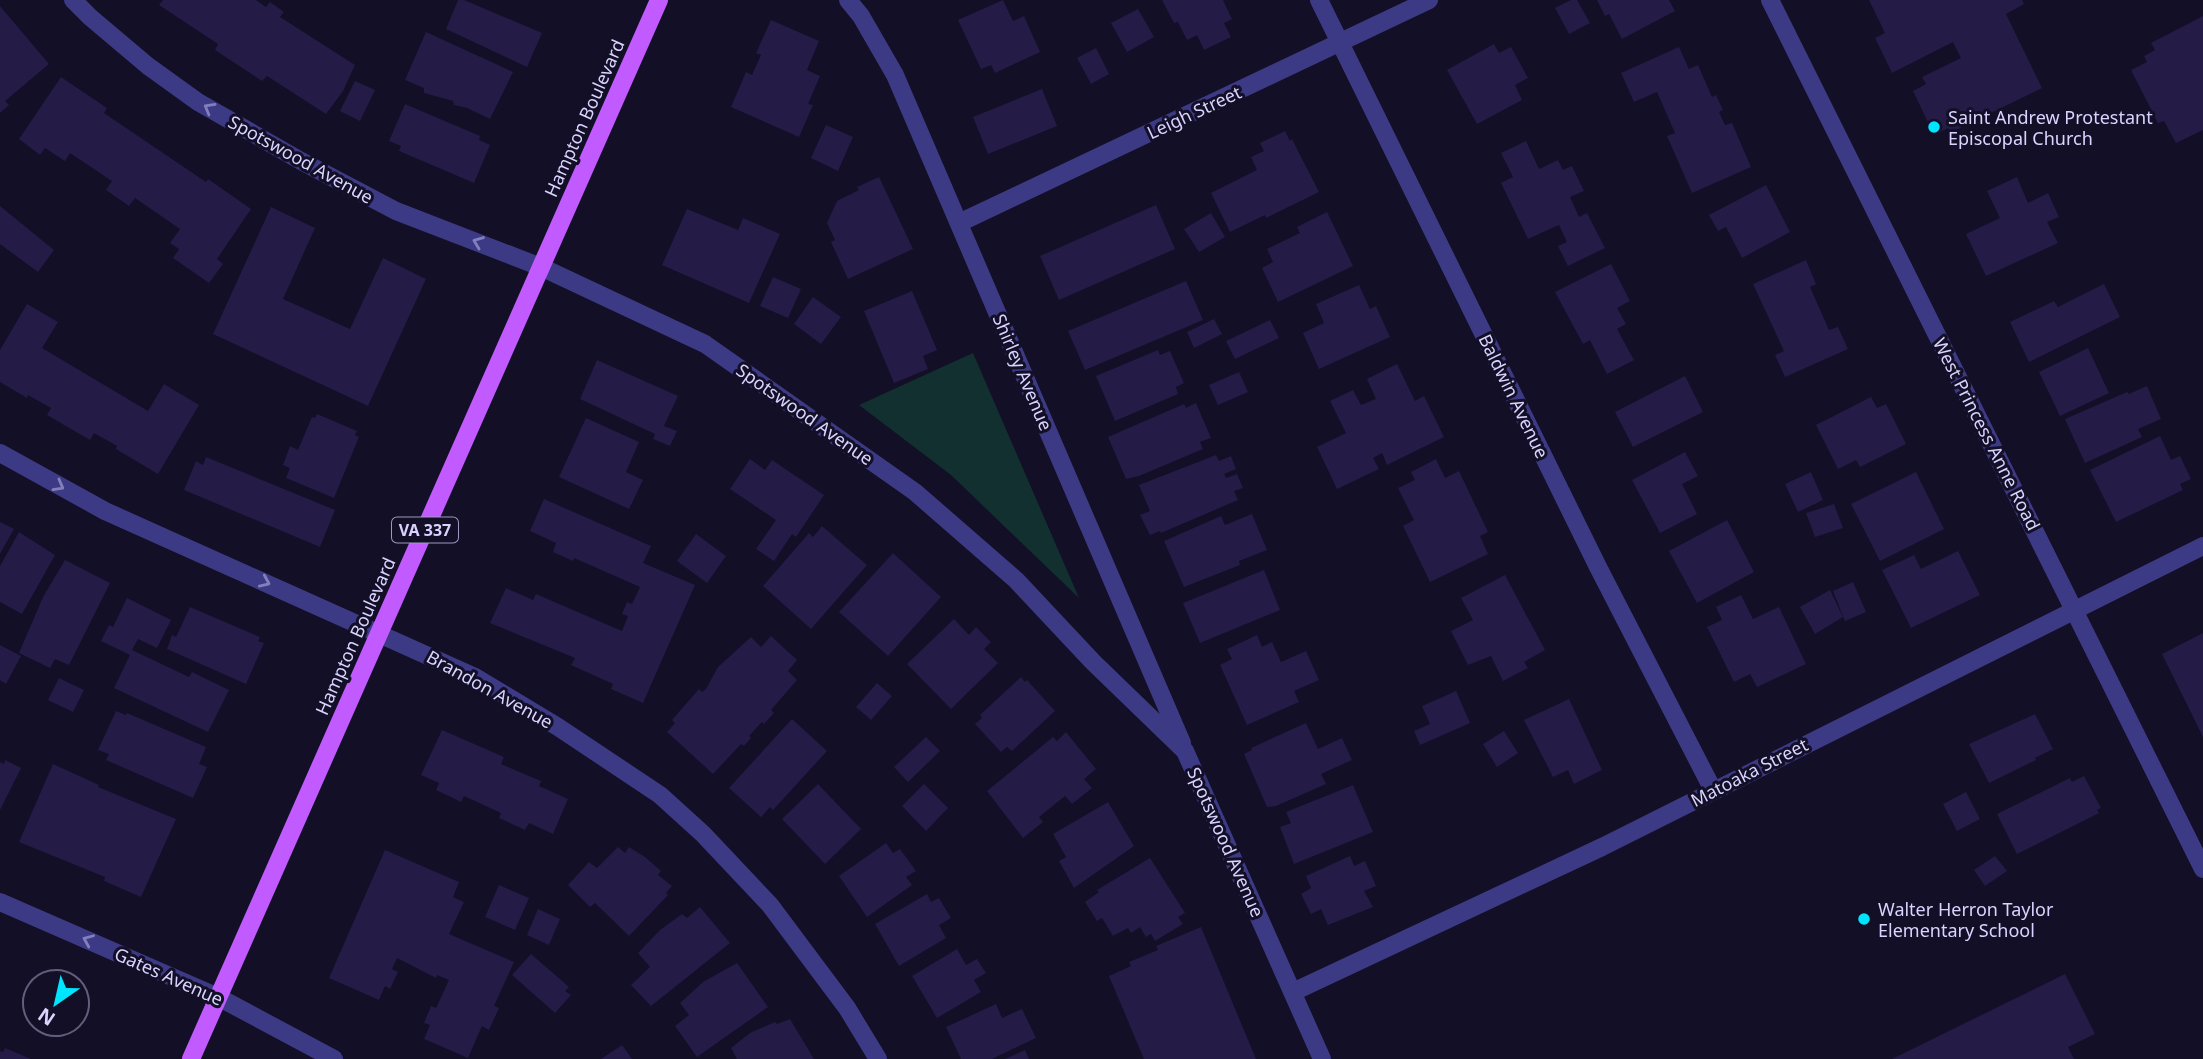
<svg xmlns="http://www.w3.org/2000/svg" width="2203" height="1059" font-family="'Noto Sans',sans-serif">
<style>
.park{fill:#12302f}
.building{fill:#241b47}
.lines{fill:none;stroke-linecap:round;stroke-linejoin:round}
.minor{stroke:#3d3a85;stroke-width:18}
.primary{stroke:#c25bff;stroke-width:18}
.oneway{stroke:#837fbc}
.poi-dot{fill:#00e5ff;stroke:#130f26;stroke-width:2.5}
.labels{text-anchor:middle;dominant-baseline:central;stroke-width:6;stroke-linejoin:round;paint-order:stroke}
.shield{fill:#130f26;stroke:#9e99be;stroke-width:2}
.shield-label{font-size:16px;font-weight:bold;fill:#d9d4ff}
.street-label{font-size:18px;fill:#d9d4ff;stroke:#130f26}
.poi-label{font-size:18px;fill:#d9d4ff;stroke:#130f26;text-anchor:start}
</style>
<rect width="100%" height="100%" fill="#130f26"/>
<path class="park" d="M973,353L1079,598L951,475L859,405Z"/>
<path class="building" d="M163,0H256L266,7L270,2L284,12L280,17L355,65L343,91L326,114L267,76L262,81L215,50L218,44L159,5Z
M458,0H464L542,33L527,67L446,29Z
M1003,0L1013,21L1024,16L1040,52L995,73L991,65L981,69L958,20Z
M1162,0H1223L1232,19L1224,23L1231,37L1204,50L1197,35L1187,40L1178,22L1174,23Z
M1571,0H1577L1590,23L1569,34L1555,8Z
M1597,0H1669L1675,11L1622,39L1609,14L1605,16Z
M1869,0H2022L2024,4L2006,14L2042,88L1950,133L1948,128L1934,135L1913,91L1926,84L1922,77L1961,58L1953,42L1892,73L1875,38L1885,33Z
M0,6L49,64L5,101L9,105L0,113Z
M1138,9L1154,37L1127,52L1111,23Z
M2203,16V130L2176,143L2164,121L2158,123L2131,70L2147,62L2144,56L2155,50L2151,43Z
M771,20L819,41L807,70L820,76L808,104L813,105L799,137L731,107L746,72L752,75L761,55L756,53Z
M426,32L513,72L490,119L467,108L454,105L453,101L424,93V88L405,80Z
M1494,44L1499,53L1511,47L1528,78L1515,85L1522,100L1477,124L1447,70Z
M1679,47L1689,69L1698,65L1712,97L1716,95L1723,110L1719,112L1725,125L1732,123L1751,167L1692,193L1667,136L1675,133L1657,92L1634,102L1621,73Z
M1096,48L1109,74L1091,84L1077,58Z
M61,77L107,108L104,113L206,182L208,179L251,209L217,259L223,264L209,283L173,258L179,249L170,243L180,229L135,198L129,206L106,190L112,181L70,153L65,161L45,148L40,155L19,139Z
M355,81L375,90L360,121L340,111Z
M1042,89L1057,126L988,154L973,117Z
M405,104L480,136L479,140L490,145L474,183L399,151L401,146L389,141Z
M826,125L853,137L838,171L811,158Z
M1285,131L1290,141L1292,139L1319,192L1266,218L1265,215L1230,232L1211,193L1257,170L1251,157L1264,151L1260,143Z
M1526,141L1539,169L1558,160L1563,170L1572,166L1584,191L1570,197L1579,217L1587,213L1605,248L1568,266L1558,246L1567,242L1559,225L1528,239L1501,183L1513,177L1501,153Z
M879,177L913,249L848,279L831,242L835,240L827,223L837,201L859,190L857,187Z
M2017,177L2028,203L2048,193L2059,217L2047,222L2058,243L1986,276L1966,234L2000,218L1987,191Z
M1766,185L1790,232L1742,258L1726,227L1718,231L1709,215Z
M1156,205L1175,249L1059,300L1040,256Z
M0,206L54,250L38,272L0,244Z
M271,207L315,228L283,299L350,329L383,258L426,279L368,406L213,334Z
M687,209L738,230L743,218L780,234L749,303L662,265Z
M1327,212L1353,266L1278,302L1262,268L1273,262L1267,249L1300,233L1297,227Z
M1211,213L1225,237L1199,252L1184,229Z
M1806,260L1816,284L1810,287L1829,330L1838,327L1848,349L1785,377L1775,355L1784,351L1753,284Z
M1611,264L1630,301L1617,308L1626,324L1617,329L1634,360L1607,374L1590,340L1583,344L1555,292Z
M773,277L801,289L788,318L760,306Z
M1186,281L1203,320L1085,370L1068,331Z
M2104,284L2120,317L2029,362L2010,322L2054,301L2058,307Z
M1359,285L1370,309L1376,306L1390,337L1319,369L1303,333L1324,323L1316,304Z
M912,291L937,350L923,356L928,369L894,383L864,311Z
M813,297L841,317L821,344L794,324Z
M27,304L58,322L42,348L148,411L164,384L199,405L158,474L116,449L117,446L94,433L90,440L47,415L51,408L28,395L27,398L0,382V350Z
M1214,319L1222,334L1194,348L1187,332Z
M1270,320L1279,338L1235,359L1226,341Z
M2088,348L2109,393L2060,416L2039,372Z
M1158,350L1160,355L1170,351L1184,383L1176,387L1178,394L1115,421L1096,376Z
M597,360L678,396L664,426L677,431L670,446L653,439L655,434L580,399Z
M1397,364L1415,401L1424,396L1444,437L1387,465L1382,453L1373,458L1379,469L1337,489L1317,447L1346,433L1330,401L1353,390L1361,405L1376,399L1367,379Z
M1239,372L1248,392L1218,405L1209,385Z
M1685,376L1703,412L1633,447L1615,412Z
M2147,386L2161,419L2138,429L2142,437L2085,463L2065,419L2127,392L2129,394Z
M1871,397L1877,408L1886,404L1906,444L1860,467L1856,460L1838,469L1816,425Z
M1196,403L1211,438L1200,442L1203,449L1139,476L1126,479L1108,437L1184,404L1186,408Z
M317,414L357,431L355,435L359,437L334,498L286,478L290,468L283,465L290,446L298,450L312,417L315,418Z
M586,418L639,442L626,472L643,480L629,509L559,477Z
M2160,436L2171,460L2180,456L2191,479L2180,484L2183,490L2116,522L2090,470Z
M1685,452L1698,476L1682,484L1697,514L1660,533L1632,480Z
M1216,455L1219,461L1231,456L1236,469L1224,474L1226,478L1237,474L1243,488L1234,491L1238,500L1161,533L1160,531L1150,535L1140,515L1150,511L1139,485Z
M206,457L335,510L320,547L184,490L196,461L203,465Z
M750,459L765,470L772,460L824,495L796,537L792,534L774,561L756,549L776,520L730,489Z
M1436,459L1445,478L1459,471L1488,532L1480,536L1488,554L1430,582L1403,526L1414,520L1398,488L1415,480L1411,472Z
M1811,472L1823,500L1798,512L1785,484Z
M1916,472L1944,529L1880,561L1851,504Z
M544,499L651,546L643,563L695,585L643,703L611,689L613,684L571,665L575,658L490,623L506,588L533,600L536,594L622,631L628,616L622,614L627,602L632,604L640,587L574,558L573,561L553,552L556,543L530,531Z
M1834,504L1843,528L1815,537L1806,513Z
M1252,514L1267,550L1239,561L1240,565L1184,587L1164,541L1221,516L1225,525Z
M1727,520L1754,572L1697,603L1669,551Z
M0,522L14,529L0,554Z
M822,526L867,565L811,629L763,586L809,533L813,537Z
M19,532L55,555L22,614L0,602V566Z
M696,534L726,556L707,583L677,561Z
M1958,551L1980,595L1911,628L1882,570L1914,555L1921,569Z
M893,553L941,597L888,656L839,612Z
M65,560L110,583L69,665L55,659L50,668L19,653L43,597Z
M1264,570L1280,610L1200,643L1183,603Z
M1505,575L1545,650L1524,662L1528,668L1503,681L1491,656L1468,665L1451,631L1473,620L1461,598Z
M1853,582L1866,612L1845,621L1833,591Z
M1830,590L1843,617L1815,634L1800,607Z
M1741,595L1753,619L1779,607L1806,664L1757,687L1750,674L1734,682L1707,627L1722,620L1716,607Z
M127,598L171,620L157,648L138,639L132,650L189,677L192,672L229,690L208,732L114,688L130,655L101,641L109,625L113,627Z
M190,607L260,637L258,641L264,643L246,684L167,649L172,635L176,637Z
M954,619L969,635L976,627L991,642L984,649L998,663L951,709L907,664Z
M2203,633V737L2162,654Z
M1257,635L1262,647L1272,642L1281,662L1306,651L1319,680L1294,691L1299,702L1247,725L1220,665L1232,659L1227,649Z
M771,636L797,660L788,671L797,680L771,710L774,713L764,724L762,722L749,736L751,738L744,746L741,744L713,774L667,732L675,723L672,720L699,689L702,692L706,689L718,667L751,637L761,647Z
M0,645L21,656L6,684L0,680Z
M1021,677L1025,682L1027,680L1055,711L1012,751L1007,747L1001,752L975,724L982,718L980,715Z
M59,678L84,690L73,712L48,700Z
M877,683L892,696L871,720L856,707Z
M1456,691L1470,723L1420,745L1414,731L1430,724L1422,706Z
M1569,699L1602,770L1574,784L1568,770L1553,777L1524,720Z
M116,711L126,715L127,713L206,747L199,764L207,767L193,798L106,760L109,754L98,750Z
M2035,714L2053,749L2035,758L2036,760L1989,783L1969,744Z
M792,719L827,751L773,810L770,807L761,817L729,788Z
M1306,723L1318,749L1342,738L1352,760L1321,774L1326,784L1276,806L1267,807L1244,754L1252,750L1251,748Z
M442,730L504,757L501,764L541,781L539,786L568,799L553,834L529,823L525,830L499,818L501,813L464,796L461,802L436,790L439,783L421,775Z
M1504,731L1518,753L1497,767L1483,744Z
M1066,732L1096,769L1084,779L1092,788L1072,804L1065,796L1039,817L1043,822L1023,838L987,791L1053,737L1057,741Z
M926,737L940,751L908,782L894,767Z
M5,760L21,768L0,810V762L4,764Z
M53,764L99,785L98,787L176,819L141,897L104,881L105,877L19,842Z
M2084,776L2101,808L2097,810L2099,813L2017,854L1997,814L2070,778L2072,782Z
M818,784L861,829L825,864L782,819Z
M924,784L948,808L926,831L902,806Z
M1353,785L1373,832L1294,864L1280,827L1291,823L1286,812Z
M1966,792L1980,819L1957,831L1943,804Z
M1108,802L1134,846L1074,888L1059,861L1066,857L1053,834Z
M886,843L893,853L900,849L916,871L906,877L912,885L867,917L839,876Z
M618,847L625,853L629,847L645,857L661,871L658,875L672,886L666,893L668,895L629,936L595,903L590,907L568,885L589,862L597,868Z
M385,850L459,882L453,897L464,902L449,934L514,962L494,1006L499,1008L489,1030L482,1026L468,1058L424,1039L430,1025L424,1023L431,1006L436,1008L449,980L437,975L436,978L397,958L392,969L398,972L390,989L385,986L379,1000L329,978Z
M1350,856L1354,866L1365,861L1376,886L1364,891L1373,907L1328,925L1321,909L1311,914L1301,894L1311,888L1306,876Z
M1995,856L2007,871L1985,886L1974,870Z
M1150,858L1185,913L1178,917L1183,924L1155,941L1151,934L1146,937L1140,927L1131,933L1128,928L1113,936L1102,918L1097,921L1085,902L1099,892L1097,890Z
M499,885L529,898L515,930L485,917Z
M927,894L931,902L939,898L951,918L939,925L946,938L899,966L875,924Z
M700,907L730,943L651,1006L631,985L650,967L638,953L660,930L682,914L687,918Z
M538,909L560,919L549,945L527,935Z
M1201,927L1256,1059H1144L1109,976L1131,966L1129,962L1158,950L1156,946Z
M957,949L966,965L977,959L986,973L974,980L981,992L937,1018L912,976Z
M531,954L569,987L565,991L571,995L555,1013L512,975Z
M737,963L768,1007L697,1057L675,1026L689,1015L680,1003L703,982Z
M2065,974L2095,1034L2068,1047L2074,1059H1892Z
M996,1004L1002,1018L1022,1009L1036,1038L992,1059H961L946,1027Z
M790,1019L814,1059H737L731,1048L750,1033L775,1022L777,1024Z
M622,1045L632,1059H601Z
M5,1048L31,1059H0V1051L3,1052Z
M1025,1050L1029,1059H1005Z"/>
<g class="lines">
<path class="minor" d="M73,0L90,17L148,66L198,102L301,161L396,211L541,267L705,344L915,492L1016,580L1093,662L1185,751L1322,1059
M848,0L861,16L895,75L1182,743
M1319,0L1598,567L1713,790
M1770,0L2203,869
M959,223L1429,0
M0,453L105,511L475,677L558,727L660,795L703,834L770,905L847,1008L878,1059
M0,902L218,997L334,1059
M1293,992L1602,847L2203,546"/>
<path class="primary" d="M191,1059L659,0"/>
</g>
<defs><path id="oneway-chevron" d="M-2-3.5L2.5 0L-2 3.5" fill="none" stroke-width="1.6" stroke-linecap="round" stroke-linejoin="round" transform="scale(1.75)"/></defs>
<g class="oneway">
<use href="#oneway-chevron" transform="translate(209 108) rotate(-150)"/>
<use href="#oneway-chevron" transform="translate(478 242) rotate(-159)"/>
<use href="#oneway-chevron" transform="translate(59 486) rotate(29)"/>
<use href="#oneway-chevron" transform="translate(265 582) rotate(24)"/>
<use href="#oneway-chevron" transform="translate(88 940) rotate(-157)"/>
</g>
<g class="poi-dot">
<circle cx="1934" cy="127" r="7"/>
<circle cx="1864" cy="919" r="7"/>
</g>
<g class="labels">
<rect class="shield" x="392" y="517.5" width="66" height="25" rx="5"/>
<g class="shield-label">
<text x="425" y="530">VA 337</text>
</g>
<g class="street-label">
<text transform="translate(1194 112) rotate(-25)">Leigh Street</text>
<text transform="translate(584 118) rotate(-66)">Hampton Boulevard</text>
<text transform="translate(301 159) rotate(29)">Spotswood Avenue</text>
<text transform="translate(1023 372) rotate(67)">Shirley Avenue</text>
<text transform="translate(1514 396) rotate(64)">Baldwin Avenue</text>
<text transform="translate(805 414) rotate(35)">Spotswood Avenue</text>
<text transform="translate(1987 434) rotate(63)">West Princess Anne Road</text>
<text transform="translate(355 636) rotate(-66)">Hampton Boulevard</text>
<text transform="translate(490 689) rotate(29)">Brandon Avenue</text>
<text transform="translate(1749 772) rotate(-27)">Matoaka Street</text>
<text transform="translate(1226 842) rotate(66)">Spotswood Avenue</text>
<text transform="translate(169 976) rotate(24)">Gates Avenue</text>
</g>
<g class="poi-label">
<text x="1948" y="117">Saint Andrew Protestant<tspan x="1948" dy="21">Episcopal Church</tspan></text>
<text x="1878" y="909">Walter Herron Taylor<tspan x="1878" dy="21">Elementary School</tspan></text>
</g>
</g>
<g transform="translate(56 1003) rotate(214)"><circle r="33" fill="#130f26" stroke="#625e7d" stroke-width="2"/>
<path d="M0-5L12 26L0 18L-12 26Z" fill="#00e5ff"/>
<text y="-10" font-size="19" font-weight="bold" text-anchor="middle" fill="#d9d4ff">N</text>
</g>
</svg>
